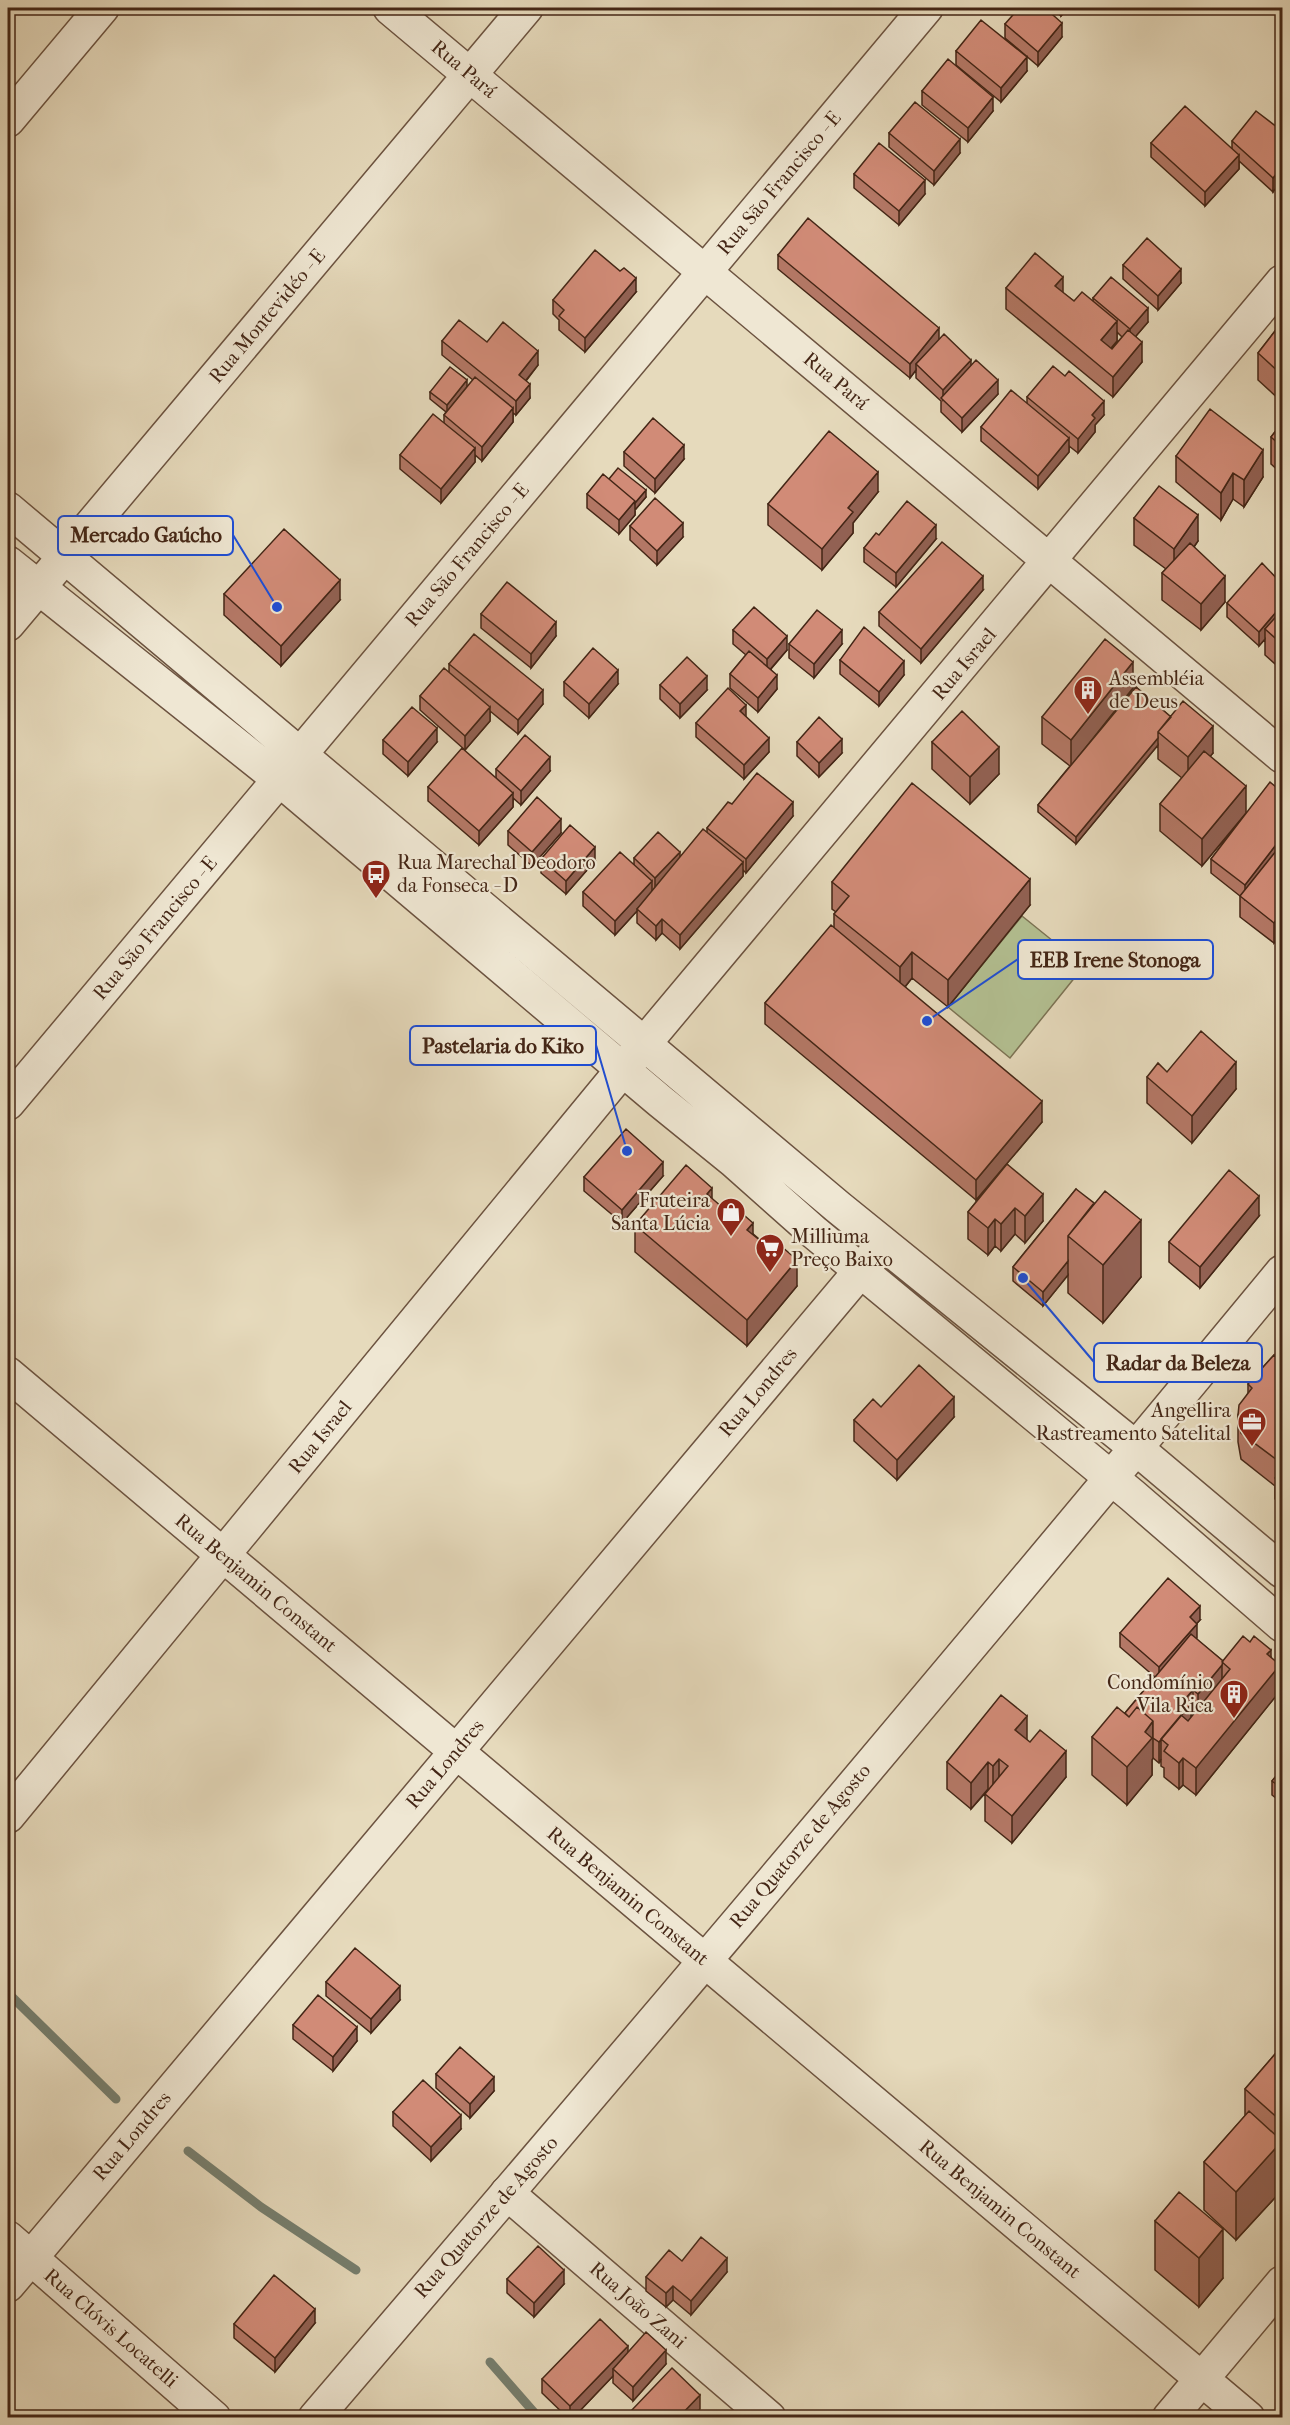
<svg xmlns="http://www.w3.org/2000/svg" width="1290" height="2425" font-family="'IM FELL French Canon',serif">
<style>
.green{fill:#b3c092;stroke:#7c7354;stroke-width:1.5}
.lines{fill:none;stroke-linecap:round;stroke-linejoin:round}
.stream{stroke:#767f6f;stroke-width:9}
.minor-casing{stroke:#6c5340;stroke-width:36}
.tertiary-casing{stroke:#6c5340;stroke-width:36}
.minor{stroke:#efe7d3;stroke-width:33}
.tertiary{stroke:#efe7d3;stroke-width:33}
.wall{fill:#b47866;stroke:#442616;stroke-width:1.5;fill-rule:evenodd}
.shaded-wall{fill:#926153;stroke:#442616;stroke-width:1.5}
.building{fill:#d18b77;stroke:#442616;stroke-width:1.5}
.labels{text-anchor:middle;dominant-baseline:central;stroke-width:4.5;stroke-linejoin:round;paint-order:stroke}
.street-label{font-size:20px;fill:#442616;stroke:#efe7d3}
.poi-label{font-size:20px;fill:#442616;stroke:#efe7d3;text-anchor:start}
.leader{fill:none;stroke:#1d4ed8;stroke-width:2}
.callout-dot{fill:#1d4ed8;stroke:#efe7d3;stroke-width:2}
.callout{fill:#efe7d3;stroke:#1d4ed8;stroke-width:2}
.callout-label{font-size:21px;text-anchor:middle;font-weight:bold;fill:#442616}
</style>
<rect width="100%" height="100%" fill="#e6dabc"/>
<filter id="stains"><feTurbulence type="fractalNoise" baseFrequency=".00333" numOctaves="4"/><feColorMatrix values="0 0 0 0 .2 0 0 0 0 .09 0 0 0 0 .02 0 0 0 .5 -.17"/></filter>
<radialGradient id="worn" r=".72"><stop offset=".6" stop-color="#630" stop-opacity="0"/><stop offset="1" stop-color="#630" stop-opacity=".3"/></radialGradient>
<path class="green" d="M1022,916L1084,966L1010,1058L948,1007Z"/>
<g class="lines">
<path class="stream" d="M8,1993L116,2099
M188,2151L261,2207L356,2270
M490,2362L539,2418"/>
<g class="minor-casing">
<path id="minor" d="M390,8L1282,756
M8,120L102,8
M8,624L526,8
M8,1103L926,8
M8,1374L1248,2418
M8,1816L623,1069L1282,282
M507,2193L769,2418
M8,2238L214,2418
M8,2285L883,1244
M1169,2418L1282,2283"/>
</g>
<g class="tertiary-casing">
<path id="tertiary" d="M8,509L838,1207L1136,1448L1282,1571
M8,563L279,779L660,1101L734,1161L815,1233L1133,1496L1282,1625
M315,2418C640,2039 964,1657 1282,1272"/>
</g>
<use href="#minor" class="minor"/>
<use href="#tertiary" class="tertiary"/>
</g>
<path class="wall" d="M1052,8H1068L1061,16Z
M1005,24L1062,37L1038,66L1005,38Z
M956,51L1027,71L1001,102L956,65Z
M922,91L993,111L968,142L922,105Z
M1282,131L1273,192L1239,161V169L1205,206L1151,157V143L1232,149V141Z
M889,133L960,153L934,185L889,147Z
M854,174L925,194L899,225L854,188Z
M778,255L939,339L971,366L998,394L962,432L941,412V401L916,378V370L910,378L778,269Z
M1123,265L1181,283L1158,310L1123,279Z
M1006,288L1063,293L1074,301H1093V298L1148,322L1136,336L1142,362L1113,397L1006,309ZM1117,332L1122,337L1112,349L1111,348L1117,341Z
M636,292L585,352L559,330V320L553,314V300Z
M1282,322V402L1258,380V353Z
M442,341L487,342L538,365L526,381L530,398L516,415L513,413V422L482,461L475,455V462L441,503L400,469V455L444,423V415L446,412L430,399V392L467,387L473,380L442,355Z
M1027,397L1104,415L1095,425V432L1078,453L1069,446V452L1038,489L981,441V427L1027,403Z
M1282,423V474L1271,464V437Z
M624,452L684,459L655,493L624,466Z
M1176,456L1263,477L1244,507L1233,499L1221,520L1176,482Z
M609,479L646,497L635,510V515L619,534L587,508V494Z
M878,492L853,523V533L822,570L768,525V504Z
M1134,518L1198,541L1194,547L1225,602L1201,630L1162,600V573L1166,569L1134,545Z
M630,526L683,537L657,565L630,540Z
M936,539L896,587L864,562V548Z
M1282,584V670L1265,655V639L1259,646L1227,617V603Z
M983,590L921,663L879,626V612Z
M224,594L340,600L281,666L224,615Z
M481,614L556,636L531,668L481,628Z
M733,630L787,650L771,669L777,689L758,712L730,688V674L746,655L733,644Z
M789,644H842L814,678L789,658Z
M840,660L904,675L879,706L840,674Z
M449,664L543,704L518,734L490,711V721L465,750L420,710V696L449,672Z
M564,682L618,684L589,718L564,696Z
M660,685L707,690L680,718L660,699Z
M1136,687L1213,753L1210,756L1246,813L1282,792V943L1281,941V935L1274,943L1240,917V896L1211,873V859L1243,817L1202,866L1160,831V804L1182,778L1158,759V745L1076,844L1038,812V805L1070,766L1042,744V717L1133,688L1099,731Z
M746,717L769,752L744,779L696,737V723Z
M383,740L437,742L408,776L383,754Z
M797,742L842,753L819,777L797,756Z
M932,742L999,774L970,804L932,769Z
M496,769L550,771L521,805L513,798V807L479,845L428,801V787L496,778Z
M732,804L793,816L746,873L743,870V876L680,949L662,933L656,940L637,923V911L615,935L583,906V892L634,865V858L680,857L707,832V828Z
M508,831L561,833L532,866L508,845Z
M541,859L595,861L566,894L541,873Z
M832,882L1030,905L948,1007L912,978L905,987L1042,1122L976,1200L765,1024V1003L834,927V914L836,912L832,909Z
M1167,1072L1236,1089L1192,1143L1147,1103V1077Z
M1007,1164L1043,1221L1025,1243L1015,1234L1001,1251L995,1246L988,1255L968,1239V1212Z
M663,1176L622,1223L584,1191V1177Z
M1076,1189L1141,1277L1103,1323L1068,1293V1275L1043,1306L1013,1281V1267Z
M712,1199L766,1245L797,1286L747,1346L635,1252V1225Z
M1259,1216L1200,1288L1169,1262V1242Z
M1274,1355L1282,1485V1505L1275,1499V1486L1241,1459L1238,1442V1415L1248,1393V1384Z
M881,1407L954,1417L897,1480L854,1441V1420Z
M1200,1620L1196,1624V1639L1223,1661L1250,1642L1271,1657L1280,1691L1196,1795L1183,1785L1179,1789L1164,1777V1768L1161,1766V1759L1159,1763L1153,1758L1152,1760V1775L1127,1805L1092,1775V1737L1125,1713L1155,1677L1120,1647V1633ZM1193,1710L1195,1712L1191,1718V1713Z
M1027,1740L1066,1777L1012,1843L985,1821V1794L989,1789L971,1809L947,1789V1762Z
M1282,1769V1803L1272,1795V1781Z
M326,1982L400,2000L371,2033L326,1996Z
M293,2025L357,2041L333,2071L293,2039Z
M1282,2046V2190L1236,2240L1204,2210V2162L1245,2116V2089Z
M436,2074L494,2091L470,2118L436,2088Z
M393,2112L461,2129L431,2161L393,2126Z
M1155,2221L1223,2278L1199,2307L1155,2270Z
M682,2261L727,2272L691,2315L673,2300L666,2307L646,2291V2277Z
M507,2279L564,2284L534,2317L507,2293Z
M315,2323L275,2372L234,2338V2324Z
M628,2353L666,2364L633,2401L613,2383V2376L573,2418H568L542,2393V2379Z"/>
<path class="shaded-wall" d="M1061,8H1068L1061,16Z
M1062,23V37L1038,66V52Z
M1027,57V71L1001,102V88Z
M993,97V111L968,142V128Z
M960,139V153L934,185V171Z
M1239,155V169L1205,206V192Z
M1282,167V181L1273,192V178Z
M925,180V194L899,225V211Z
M1181,269V283L1158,310V296Z
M1063,277V297L1055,286Z
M636,278V292L585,352V338Z
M1148,308V322L1130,343V329Z
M1117,321V341L1101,360V340Z
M939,328V342L916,364V370L910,378V364Z
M1142,342V362L1113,397V377Z
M538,351V365L519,389V375Z
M971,360V374L943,400V390Z
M467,380V387L447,412V405Z
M998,380V394L962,432V418Z
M530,384V398L516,415V401Z
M1104,401V415L1095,425V432L1078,453V439L1092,415Z
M513,408V422L482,461V447Z
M1069,438V452L1038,489V476Z
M684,445V459L655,493V479Z
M475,448V462L441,503V489Z
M1263,450V477L1244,507V480Z
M878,472V492L853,523V533L822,570V549L848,508Z
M1233,473V499L1221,520V493Z
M646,490V497L635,510V503Z
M635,501V515L619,534V520Z
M1198,515V541L1174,575V549Z
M683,523V537L657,565V551Z
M936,525V539L896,587V573Z
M983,576V590L921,663V649Z
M1225,576V602L1201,630V604Z
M340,580V600L281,666V646Z
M1282,605V619L1265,629V639L1259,646V632Z
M556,622V636L531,668V654Z
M842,630V644L814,678V664Z
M787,636V650L767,673V659Z
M904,661V675L879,706V692Z
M1133,662V688L1071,766V740Z
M618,670V684L589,718V704Z
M777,675V689L758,712V698Z
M707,676V690L680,718V704Z
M543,690V704L518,734V720Z
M746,705V719L740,711Z
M490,707V721L465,750V736Z
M1213,726V753L1188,783V757Z
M437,728V742L408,776V762Z
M769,738V752L744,779V765Z
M1158,738V745L1076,844V837Z
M842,739V753L819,777V763Z
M999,747V774L970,804V777Z
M550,757V771L521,805V791Z
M1246,786V813L1202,866V839Z
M513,793V807L479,845V831Z
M793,802V816L746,873V859Z
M561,819V833L532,866V852Z
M1282,837V851L1245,899V885Z
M595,847V861L566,894V881Z
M680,852V866L655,892V878Z
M743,862V876L680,949V935Z
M1030,879V905L948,1007V980Z
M652,881V895L637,909V911L615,935V921Z
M1282,912V922L1281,921V935L1274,943V923Z
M662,919V933L656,940V926Z
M912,952V978L900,993V967Z
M1236,1062V1089L1192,1143V1116Z
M1042,1101V1122L976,1200V1180Z
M663,1162V1176L622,1223V1210Z
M712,1188V1214L707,1194Z
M1043,1194V1221L1025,1243V1216Z
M1259,1196V1216L1200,1288V1267Z
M1015,1208V1234L1001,1251V1224Z
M995,1219V1246L988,1255V1228Z
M1141,1220V1277L1103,1323V1265Z
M753,1223V1249L747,1230Z
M797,1260V1286L747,1346V1320Z
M1068,1261V1275L1043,1306V1292Z
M954,1397V1417L897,1480V1460Z
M1282,1454V1480H1277V1460Z
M1200,1606V1620L1190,1631V1617Z
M1197,1624V1638L1159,1681V1667Z
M1271,1650V1675L1280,1665V1691L1196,1795V1768L1267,1654Z
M1222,1665V1686L1198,1715V1694Z
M1193,1690V1710L1191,1713V1724L1161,1739V1759L1159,1763V1742L1185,1699Z
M1027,1716V1743L1015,1730Z
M1153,1721V1758L1152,1760V1775L1127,1805V1767L1145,1732Z
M1066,1751V1777L1012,1843V1816Z
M1183,1758V1785L1179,1789V1763Z
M999,1759V1785L993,1792V1766Z
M988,1762V1789L971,1809V1783Z
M400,1986V2000L371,2033V2019Z
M357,2027V2041L333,2071V2057Z
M494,2077V2091L470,2118V2104Z
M461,2115V2129L431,2161V2147Z
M1282,2118V2190L1236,2240V2192L1280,2143V2120Z
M1223,2229V2278L1199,2307V2258Z
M727,2258V2272L691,2315V2301Z
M564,2270V2284L534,2317V2303Z
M673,2286V2300L666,2307V2293Z
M315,2309V2323L275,2372V2358Z
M628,2346V2360L613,2369V2376L573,2418H570V2406Z
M666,2350V2364L633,2401V2387Z
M700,2395V2409L692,2418H678Z"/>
<path class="building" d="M1019,8H1045L1062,23L1038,52L1005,24Z
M981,20L1027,57L1001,88L956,51Z
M948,59L993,97L968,128L922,91Z
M915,102L960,139L934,171L889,133Z
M1185,106L1239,155L1205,192L1151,143Z
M1256,111L1282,131V167L1273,178L1232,141Z
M879,143L925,180L899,211L854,174Z
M808,218L939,328L910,364L778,255Z
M1147,238L1181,269L1158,296L1123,265Z
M595,250L620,271L624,268L636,278L585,338L559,316L564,310L553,300Z
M1035,253L1063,277L1055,286L1074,301L1082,292L1117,321L1101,340L1112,349L1128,330L1142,342L1113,377L1006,288Z
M1111,277L1148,308L1130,329L1093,298Z
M459,320L487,342L503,322L538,351L519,375L530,384L516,401L442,341Z
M1282,322V375L1258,353Z
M944,334L971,360L943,390L916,364Z
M976,360L998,380L962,418L941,398Z
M1053,366L1065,376L1069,371L1104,401L1092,415L1095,418L1078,439L1027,397Z
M450,367L467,380L447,405L430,392Z
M475,377L513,408L482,447L444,415Z
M1011,390L1069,438L1038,476L981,427Z
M1210,409L1263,450L1244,480L1233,473L1221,493L1176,456Z
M433,414L475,448L441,489L400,455Z
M653,418L684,445L655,479L624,452Z
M1282,423V447L1271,437Z
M829,431L878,472L848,508L853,512L822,549L768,504Z
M618,468L646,490L635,503V501L609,479Z
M603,474L635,501L619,520L587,494Z
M1159,486L1198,515L1174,549L1134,518Z
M655,498L683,523L657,551L630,526Z
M907,501L936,525L896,573L864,548L876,533L879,535Z
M284,529L340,580L281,646L224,594Z
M942,542L983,576L921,649L879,612Z
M1190,543L1225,576L1201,604L1162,573Z
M1262,563L1282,584V605L1259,632L1227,603Z
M507,582L556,622L531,654L481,614Z
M754,607L787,636L767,659L733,630Z
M817,610L842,630L814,664L789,644Z
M1282,610V644L1265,629Z
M864,627L904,661L879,692L840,660Z
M474,634L543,690L518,720L449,664Z
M1105,639L1133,662L1071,740L1042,717Z
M593,648L618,670L589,704L564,682Z
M749,651L777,675L758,698L730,674Z
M687,657L707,676L680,704L660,685Z
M444,668L490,707L465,736L420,696Z
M1136,687L1171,717L1158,732V738L1076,837L1038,805Z
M728,688L746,705L740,711L769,738L744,765L696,723Z
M1183,701L1213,726L1188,757L1158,732Z
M412,707L437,728L408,762L383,740Z
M962,711L999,747L970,777L932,742Z
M819,717L842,739L819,763L797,742Z
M525,735L550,757L521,791L496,769Z
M462,748L513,793L479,831L428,787Z
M1204,751L1246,786L1202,839L1160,804Z
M757,773L793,802L746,859L707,828L728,802L732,804Z
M1270,782L1282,792V837L1245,885L1211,859Z
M912,783L1030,879L948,980L912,952L900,967L834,914L849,896L832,882Z
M537,797L561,819L532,852L508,831Z
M570,825L595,847L566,881L541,859Z
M703,829L743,862L680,935L662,919L656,926L637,909Z
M658,832L680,852L655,878L634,858Z
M1280,846L1282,849V912L1274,923L1240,896Z
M620,852L652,881L615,921L583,892Z
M831,925L1042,1101L976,1180L765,1003Z
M1201,1031L1236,1062L1192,1116L1147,1077L1158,1063L1167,1072Z
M626,1129L663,1162L622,1210L584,1177Z
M1007,1164L1043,1194L1025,1216L1015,1208L1001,1224L995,1219L988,1228L968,1212Z
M686,1165L712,1188L707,1194L723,1208L728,1201L753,1223L747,1230L766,1245L772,1238L797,1260L747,1320L635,1225Z
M1229,1170L1259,1196L1200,1267L1169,1242Z
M1076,1189L1094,1203L1068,1236V1261L1043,1292L1013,1267Z
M1105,1191L1141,1220L1103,1265L1068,1236Z
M1274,1355L1282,1362V1454L1277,1460L1241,1433L1238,1415L1239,1405L1252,1388L1248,1384Z
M919,1365L954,1397L897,1460L854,1420L873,1399L881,1407Z
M1282,1470V1485L1275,1478Z
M1168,1578L1200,1606L1190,1617L1197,1624L1159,1667L1120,1633Z
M1191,1634L1223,1661L1222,1665L1198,1694L1193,1690L1185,1699L1191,1704L1159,1742L1153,1738V1721L1137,1707L1129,1717L1125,1713Z
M1243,1636L1250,1642L1254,1636L1271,1650L1267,1654L1280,1665L1196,1768L1183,1758L1179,1763L1164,1751L1168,1745L1161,1739L1181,1715L1188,1721L1230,1669L1222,1662Z
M1001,1695L1027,1716L1015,1730L1030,1742L1040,1730L1066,1751L1012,1816L985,1794L1008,1766L999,1759L993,1766L988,1762L971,1783L947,1762Z
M1117,1707L1129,1717L1137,1707L1153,1721L1145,1732L1152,1738L1127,1767L1092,1737Z
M1282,1769V1789L1272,1781Z
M355,1948L400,1986L371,2019L326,1982Z
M318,1995L357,2027L333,2057L293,2025Z
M1282,2046V2118L1280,2120L1245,2089Z
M460,2047L494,2077L470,2104L436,2074Z
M423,2080L461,2115L431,2147L393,2112Z
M1249,2111L1282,2141L1236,2192L1204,2162Z
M1179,2192L1223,2229L1199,2258L1155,2221Z
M701,2237L727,2258L691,2301L673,2286L666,2293L646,2277L669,2250L682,2261Z
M538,2246L564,2270L534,2303L507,2279Z
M274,2275L315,2309L275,2358L234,2324Z
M600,2319L628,2346L570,2406L542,2379Z
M646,2332L666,2350L633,2387L613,2369Z
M672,2368L700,2395L678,2418H635L630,2412Z"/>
<defs>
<g id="building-pin" transform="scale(1.5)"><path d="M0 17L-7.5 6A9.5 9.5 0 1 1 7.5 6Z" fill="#8f2418" stroke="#efe7d3"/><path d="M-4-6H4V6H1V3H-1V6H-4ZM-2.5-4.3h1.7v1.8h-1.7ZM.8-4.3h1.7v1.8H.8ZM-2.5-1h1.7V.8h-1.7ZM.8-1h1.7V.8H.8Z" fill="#fff"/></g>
<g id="bus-pin" transform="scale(1.5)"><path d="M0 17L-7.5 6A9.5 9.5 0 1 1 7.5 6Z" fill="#8f2418" stroke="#efe7d3"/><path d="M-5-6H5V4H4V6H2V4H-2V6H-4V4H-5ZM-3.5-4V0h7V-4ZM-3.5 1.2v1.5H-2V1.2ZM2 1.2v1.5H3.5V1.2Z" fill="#fff"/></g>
<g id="shop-pin" transform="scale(1.5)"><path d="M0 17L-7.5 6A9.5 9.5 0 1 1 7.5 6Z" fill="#8f2418" stroke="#efe7d3"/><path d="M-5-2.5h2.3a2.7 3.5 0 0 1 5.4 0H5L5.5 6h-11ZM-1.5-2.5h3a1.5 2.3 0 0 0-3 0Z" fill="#fff"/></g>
<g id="supermarket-pin" transform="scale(1.5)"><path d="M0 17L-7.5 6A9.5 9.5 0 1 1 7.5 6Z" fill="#8f2418" stroke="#efe7d3"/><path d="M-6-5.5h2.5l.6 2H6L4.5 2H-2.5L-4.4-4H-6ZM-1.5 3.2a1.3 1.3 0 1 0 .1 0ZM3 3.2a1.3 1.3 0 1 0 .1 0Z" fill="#fff"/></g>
<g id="office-pin" transform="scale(1.5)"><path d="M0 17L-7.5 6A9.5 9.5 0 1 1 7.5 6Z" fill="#8f2418" stroke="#efe7d3"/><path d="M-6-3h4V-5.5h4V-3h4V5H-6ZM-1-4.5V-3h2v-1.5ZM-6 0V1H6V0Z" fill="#fff"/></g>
</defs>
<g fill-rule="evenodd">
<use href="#building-pin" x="1088" y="690"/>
<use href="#bus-pin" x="376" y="874"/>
<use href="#shop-pin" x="731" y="1212"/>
<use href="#supermarket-pin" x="770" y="1248"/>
<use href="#office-pin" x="1252" y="1422"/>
<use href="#building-pin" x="1234" y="1694"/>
</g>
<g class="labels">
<g class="street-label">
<text transform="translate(464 69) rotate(40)">Rua Pará</text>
<text transform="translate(779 183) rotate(-50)">Rua São Francisco - E</text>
<text transform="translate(267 316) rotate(-50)">Rua Montevidéo - E</text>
<text transform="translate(836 381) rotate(40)">Rua Pará</text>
<text transform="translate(467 555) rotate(-50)">Rua São Francisco - E</text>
<text transform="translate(964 664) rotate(-50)">Rua Israel</text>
<text transform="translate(155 928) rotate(-50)">Rua São Francisco - E</text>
<text transform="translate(758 1392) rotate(-50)">Rua Londres</text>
<text transform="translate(320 1437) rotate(-51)">Rua Israel</text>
<text transform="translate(256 1583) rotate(40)">Rua Benjamin Constant</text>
<text transform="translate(445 1764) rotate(-50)">Rua Londres</text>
<text transform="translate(800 1846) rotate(-50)">Rua Quatorze de Agosto</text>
<text transform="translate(628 1896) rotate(40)">Rua Benjamin Constant</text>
<text transform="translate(132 2136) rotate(-50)">Rua Londres</text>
<text transform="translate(1000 2209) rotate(40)">Rua Benjamin Constant</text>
<text transform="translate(486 2217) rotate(-49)">Rua Quatorze de Agosto</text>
<text transform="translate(638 2305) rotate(41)">Rua João Zani</text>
<text transform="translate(111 2328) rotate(41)">Rua Clóvis Locatelli</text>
</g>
<g class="poi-label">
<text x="1109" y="678">Assembléia<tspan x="1109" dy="23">de Deus</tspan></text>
<text x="397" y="862">Rua Marechal Deodoro<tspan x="397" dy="23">da Fonseca - D</tspan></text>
<text x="710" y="1200" text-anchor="end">Fruteira<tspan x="710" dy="23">Santa Lúcia</tspan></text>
<text x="791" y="1236">Milliuma<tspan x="791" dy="23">Preço Baixo</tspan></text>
<text x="1231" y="1410" text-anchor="end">Angellira<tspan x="1231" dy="23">Rastreamento Satelital</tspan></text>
<text x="1213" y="1682" text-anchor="end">Condomínio<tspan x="1213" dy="23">Vila Rica</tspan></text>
</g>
</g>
<path class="leader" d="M277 607L233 535M927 1021L1018 959M627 1151L596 1045M1023 1278L1094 1362"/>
<g class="callout-dot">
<circle cx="277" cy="607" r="6"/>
<circle cx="927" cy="1021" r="6"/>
<circle cx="627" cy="1151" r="6"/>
<circle cx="1023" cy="1278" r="6"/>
</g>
<g class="callout">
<rect x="58" y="516" width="175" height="39" rx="6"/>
<rect x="1018" y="940" width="195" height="39" rx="6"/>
<rect x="410" y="1026" width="186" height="39" rx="6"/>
<rect x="1094" y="1343" width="168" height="39" rx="6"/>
</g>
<g class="callout-label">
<text x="146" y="542">Mercado Gaúcho</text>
<text x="1115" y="967">EEB Irene Stonoga</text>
<text x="503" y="1053">Pastelaria do Kiko</text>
<text x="1178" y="1370">Radar da Beleza</text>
</g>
<rect width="1290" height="2425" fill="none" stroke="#e6dabc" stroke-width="30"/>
<rect x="9" y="9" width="1272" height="2407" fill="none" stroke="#442616" stroke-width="3"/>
<rect x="15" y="15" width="1260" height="2395" fill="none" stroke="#442616" stroke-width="1.5"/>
<rect width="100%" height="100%" filter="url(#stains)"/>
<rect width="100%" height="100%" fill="url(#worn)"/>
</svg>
